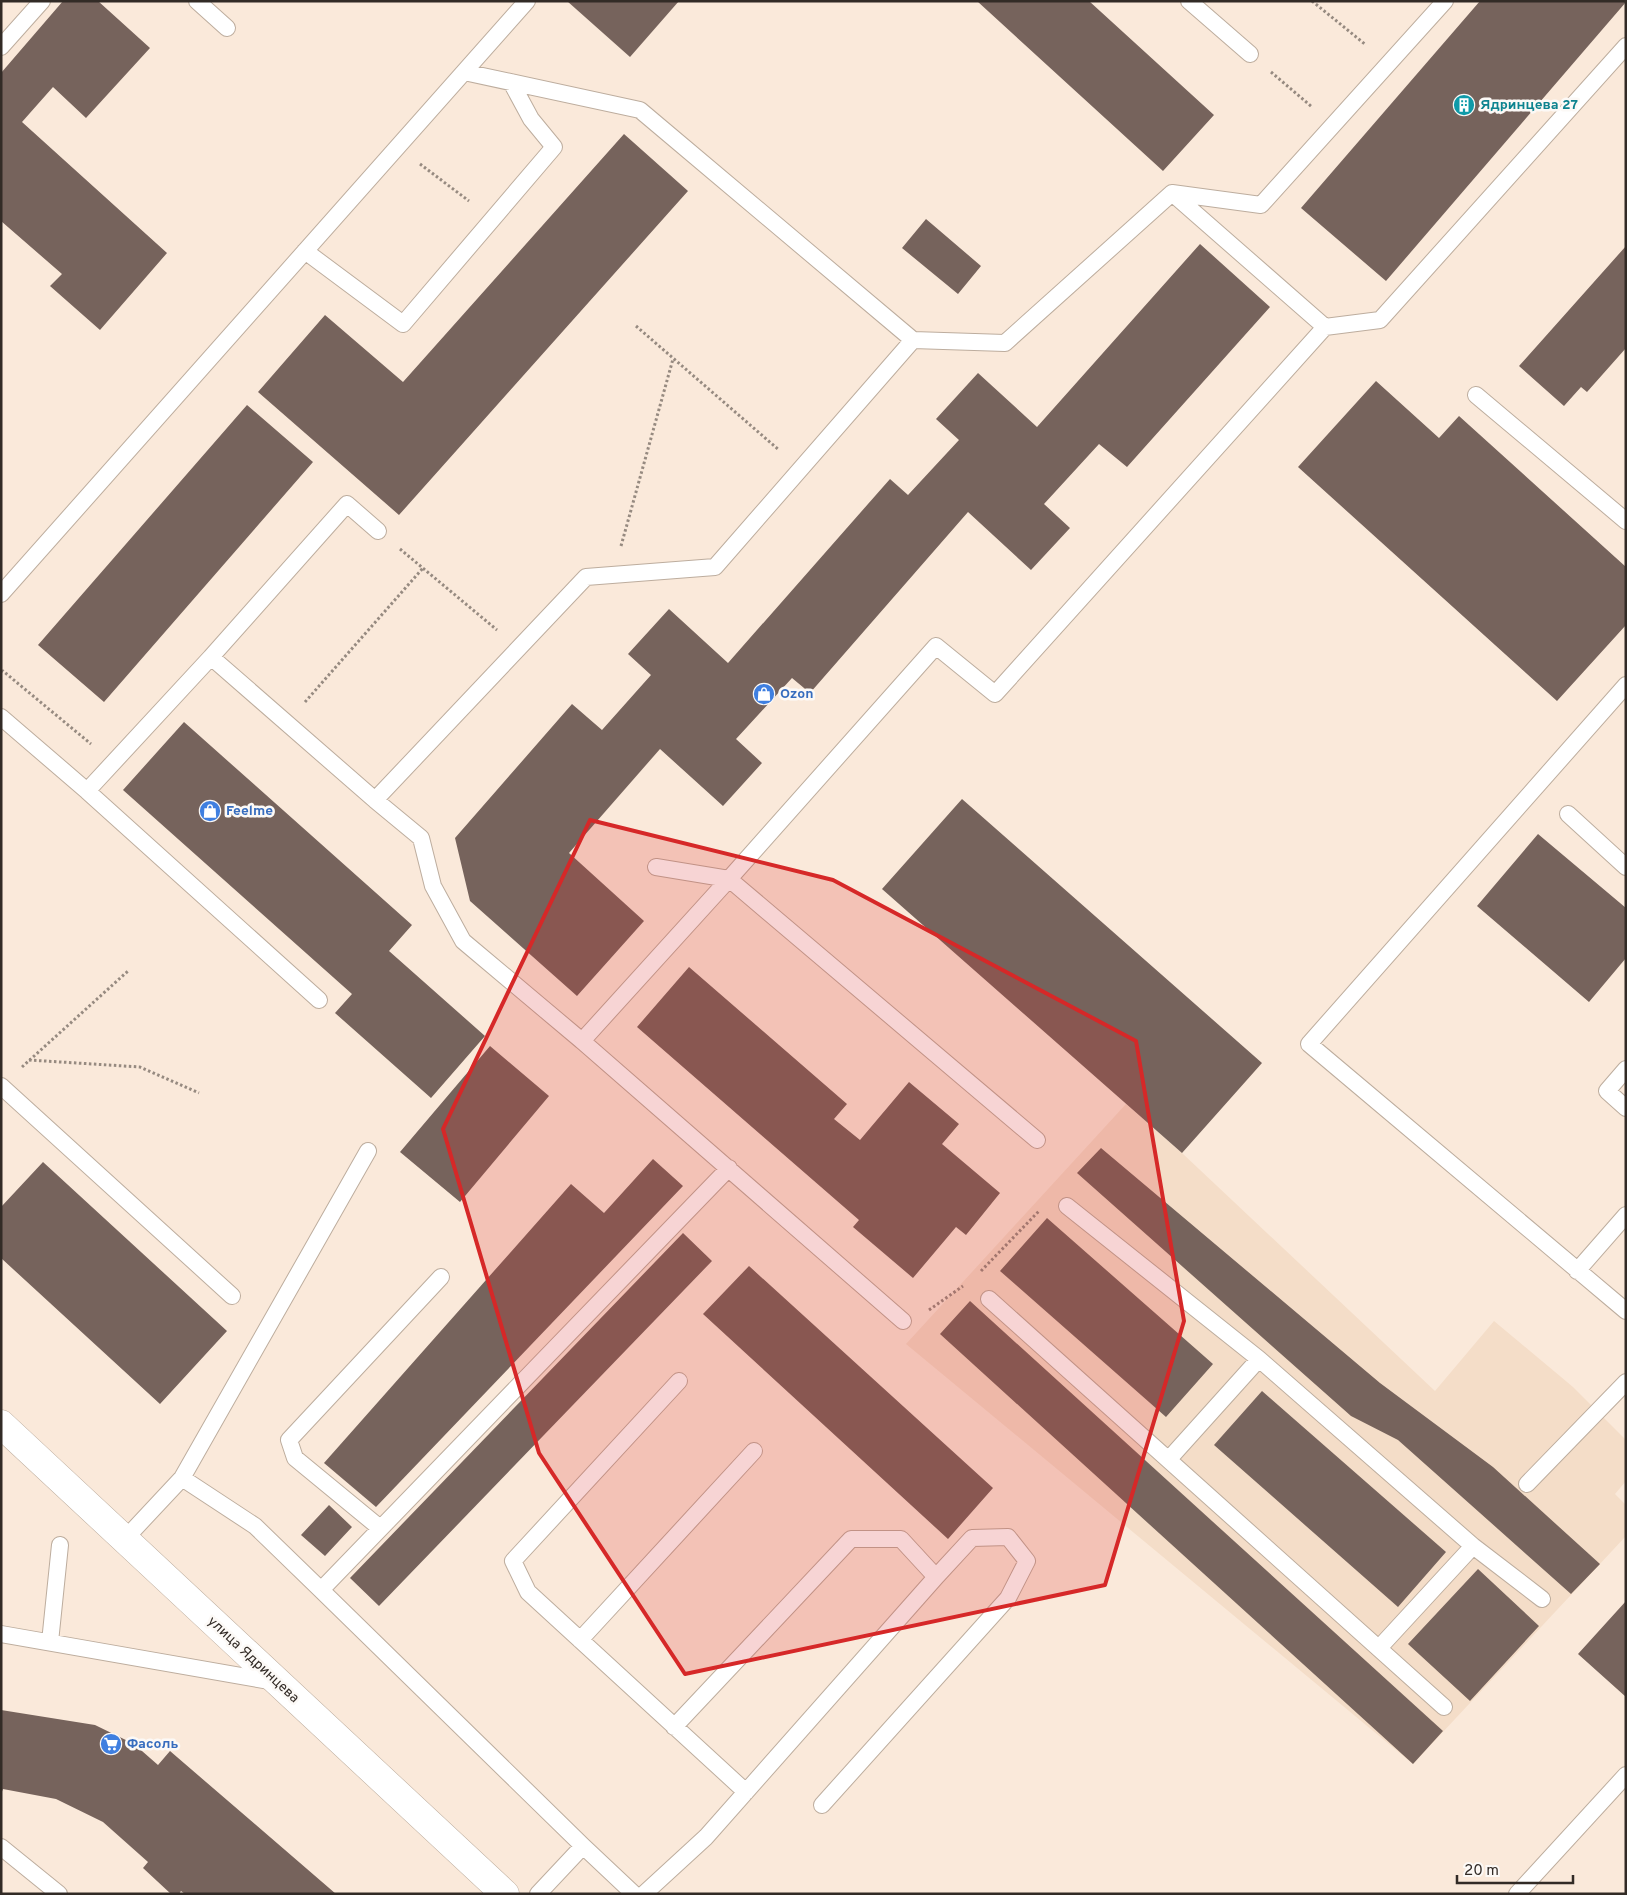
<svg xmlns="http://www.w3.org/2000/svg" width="1627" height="1895" font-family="Overpass,sans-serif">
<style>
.built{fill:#f4ddc8}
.building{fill:#76635c}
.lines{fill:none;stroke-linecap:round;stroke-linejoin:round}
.service-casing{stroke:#bdad9e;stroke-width:18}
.minor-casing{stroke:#bdad9e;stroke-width:29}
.path{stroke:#968a80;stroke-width:3;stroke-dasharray:2.5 2.5;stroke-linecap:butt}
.service{stroke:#fff;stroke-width:16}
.minor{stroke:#fff;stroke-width:28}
.marked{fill:#d62828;fill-opacity:0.2;stroke:#d62828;stroke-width:4;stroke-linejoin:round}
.labels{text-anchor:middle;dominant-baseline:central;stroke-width:5;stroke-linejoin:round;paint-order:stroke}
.culture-label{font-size:14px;font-weight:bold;fill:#0d838f;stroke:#fcf9f6;text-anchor:start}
.shop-label{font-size:14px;font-weight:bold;fill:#366cbe;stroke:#fcf9f6;text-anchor:start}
.street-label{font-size:14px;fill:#322b26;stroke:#fcf9f6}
</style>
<rect width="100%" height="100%" fill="#fae9da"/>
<path class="built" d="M1126,1104L1182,1153L1435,1391L1494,1321L1573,1387L1626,1440V1481L1615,1494L1626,1505V1536L1413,1764L906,1344Z"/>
<path class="building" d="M63,1H98L150,48L86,118L53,87L22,122L167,253L100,330L50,286L62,274L1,221V73Z
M567,1H679L630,57Z
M977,1H1089L1214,115L1163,171Z
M1480,1L1626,2L1386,281L1301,208Z
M624,134L688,191L399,515L258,392L325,315L403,382Z
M926,219L981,266L958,294L902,248Z
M1200,244L1270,307L1127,467L1099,444L1044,504L1070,528L1031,570L968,512L810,693L792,678L736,739L762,763L723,806L660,749L569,853L644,921L577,996L470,901L455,838L572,704L602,730L651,675L628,654L669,609L728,663L890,479L908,495L959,440L936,419L978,373L1037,427Z
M1626,246V348L1587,392L1581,387L1564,406L1519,366Z
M1376,381L1439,438L1459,416L1626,567V625L1557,701L1298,467Z
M247,405L313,462L104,702L38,645Z
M184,722L412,925L389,951L485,1036L431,1098L335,1013L352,994L123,790Z
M962,799L1262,1063L1182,1153L882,889Z
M1538,834L1626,908V958L1589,1002L1477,906Z
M689,967L847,1104L834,1119L860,1140L909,1082L959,1124L942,1144L1000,1193L966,1235L956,1227L913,1278L853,1227L859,1220L637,1027Z
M490,1046L549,1096L460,1202L400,1152Z
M1101,1148L1380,1383L1493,1467L1600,1564L1571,1594L1398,1440L1351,1416L1077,1173Z
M653,1159L683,1186L376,1507L324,1463L571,1184L604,1213Z
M43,1162L227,1331L160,1404L1,1258V1207Z
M1047,1218L1213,1364L1166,1417L1000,1271Z
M683,1233L712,1261L379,1606L350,1578Z
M749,1266L993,1488L948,1539L703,1314Z
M970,1301L1443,1731L1413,1764L940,1334Z
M1262,1391L1446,1552L1398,1607L1214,1445Z
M329,1505L352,1527L325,1556L301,1535Z
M1478,1569L1539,1626L1470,1701L1408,1644Z
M1626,1601V1697L1578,1654Z
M1,1710L95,1725L134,1744L158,1765L170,1751L336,1894H185L181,1891L179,1894H171L143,1868L148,1862L103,1822L56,1799L3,1789L1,1794Z"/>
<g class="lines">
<g class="service-casing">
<path id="service" d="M197,1L227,28
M1189,1L1250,54
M1,47L42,1
M464,72L640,110L913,340L1005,343L1172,193L1325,327
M1172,193L1261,205L1445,1
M305,251L403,324L554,147L531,119L511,82
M1476,395L1626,521
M1,594L527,1
M211,657L347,504L378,531
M1626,685L1309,1044L1626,1311
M1,717L87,791L319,1000
M87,791L211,657L375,800L586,577L715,567L913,340
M375,800L421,838L433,886L463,941L582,1041
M1568,814L1626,867
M656,867L729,879
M729,879L582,1041L903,1321
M1626,1069L1607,1091L1626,1108
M1,1086L232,1296
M1037,1140L729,879L936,646L995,694L1325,327L1380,320L1626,46
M1067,1206L1259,1359
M1577,1271L1626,1215
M989,1299L1444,1707
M679,1381L513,1561L528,1592L746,1792
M1169,1459L1259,1359L1473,1546L1379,1648
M182,1478L368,1151
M1527,1484L1626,1382
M380,1528L295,1458L289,1440L441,1277
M124,1540L182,1478L255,1526L321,1590
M1473,1546L1542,1599
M1,1634L275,1682
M580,1640L754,1451
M50,1642L60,1545
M674,1727L851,1539H901L936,1577
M1,1847L59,1894
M538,1894L583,1846
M634,1894L583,1846L321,1590L729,1168
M644,1894L706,1837L936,1577L972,1538L1008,1537L1027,1561L1008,1598L822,1805
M1517,1894L1626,1775"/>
</g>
<g class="minor-casing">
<path id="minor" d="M1,1424L505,1894"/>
</g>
<path class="path" d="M1312,1L1366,45
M1271,72L1312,107
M420,164L469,201
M636,326L779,450
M621,546L673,359
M400,549L497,630
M1,671H3L91,744
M305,702L423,568
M29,1060L140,1067L199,1093
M22,1067L128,971
M981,1271L1039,1211
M929,1310L963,1286"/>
<use href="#service" class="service"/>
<use href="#minor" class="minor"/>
</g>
<path class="marked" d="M590,820L833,880L1136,1041L1184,1321L1105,1585L685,1674L539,1453L443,1129Z"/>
<defs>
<g id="building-disc" transform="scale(1.125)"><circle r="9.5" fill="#0f9aa8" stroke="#fcf9f6"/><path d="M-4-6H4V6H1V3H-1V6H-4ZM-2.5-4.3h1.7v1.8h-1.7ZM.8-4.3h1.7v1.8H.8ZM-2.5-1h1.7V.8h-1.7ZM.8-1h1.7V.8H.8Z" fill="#fff"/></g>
<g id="shop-disc" transform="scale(1.125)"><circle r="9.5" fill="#3f7fe0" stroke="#fcf9f6"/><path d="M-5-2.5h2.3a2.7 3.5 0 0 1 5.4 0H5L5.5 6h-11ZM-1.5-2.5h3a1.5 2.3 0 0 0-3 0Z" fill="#fff"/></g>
<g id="supermarket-disc" transform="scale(1.125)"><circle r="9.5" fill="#3f7fe0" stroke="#fcf9f6"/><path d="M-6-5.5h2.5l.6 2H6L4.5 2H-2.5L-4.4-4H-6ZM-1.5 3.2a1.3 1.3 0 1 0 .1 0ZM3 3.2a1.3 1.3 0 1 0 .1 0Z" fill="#fff"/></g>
</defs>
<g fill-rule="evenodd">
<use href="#building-disc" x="1464" y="105"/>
<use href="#shop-disc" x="764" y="694"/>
<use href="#shop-disc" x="210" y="811"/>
<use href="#supermarket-disc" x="111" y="1744"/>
</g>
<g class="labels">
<g class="culture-label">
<text x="1480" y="105">Ядринцева 27</text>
</g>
<g class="shop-label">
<text x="780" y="694">Ozon</text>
<text x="226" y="811">Feelme</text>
<text x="127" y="1744">Фасоль</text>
</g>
<g class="street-label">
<text transform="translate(253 1660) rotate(43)">улица Ядринцева</text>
</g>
</g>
<rect width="1627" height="1895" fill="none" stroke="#322b26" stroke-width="5"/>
<path d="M1457 1875v8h116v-8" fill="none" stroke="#322b26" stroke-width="2.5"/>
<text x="1464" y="1875" font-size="15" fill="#322b26" stroke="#fcf9f6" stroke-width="4" paint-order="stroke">20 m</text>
</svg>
